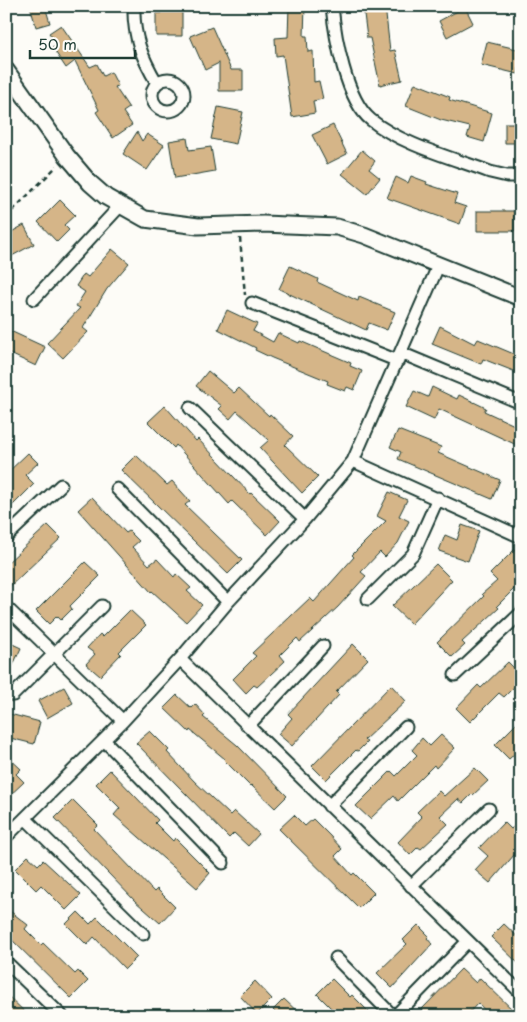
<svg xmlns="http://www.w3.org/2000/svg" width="527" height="1022" font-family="'Playpen Sans',sans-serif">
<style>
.building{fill:#d5b588;stroke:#1f3d34}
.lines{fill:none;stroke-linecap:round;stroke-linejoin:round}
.street-casing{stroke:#1f3d34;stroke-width:15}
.secondary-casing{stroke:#1f3d34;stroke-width:19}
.path{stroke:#1f3d34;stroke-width:2.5;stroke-dasharray:5 4;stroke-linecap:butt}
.street{stroke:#fdfcf7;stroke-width:11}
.secondary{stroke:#fdfcf7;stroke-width:15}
</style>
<rect width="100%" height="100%" fill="#fdfcf7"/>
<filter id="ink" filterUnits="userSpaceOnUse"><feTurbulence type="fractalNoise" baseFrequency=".02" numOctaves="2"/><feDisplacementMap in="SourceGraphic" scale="10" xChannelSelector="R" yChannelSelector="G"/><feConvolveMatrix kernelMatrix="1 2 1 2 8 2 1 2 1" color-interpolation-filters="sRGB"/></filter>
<g filter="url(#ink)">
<path class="building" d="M30,6H45L50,23L36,27Z
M161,6H182V36H156V13H161Z
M289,6H305L304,36H307L308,52L313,51L314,82L319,81L323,99L313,101L315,113L292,117L283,55L276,56L275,38L288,37Z
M363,6H385L390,51L395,50L402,80L380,85L370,38H367Z
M465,7L473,23L447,37L439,21Z
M61,25L90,67L97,64L103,76L111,72L118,86L115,87L129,108L123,112L132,125L113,138L96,112L99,110L75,61L66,68L52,47L57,44L49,33Z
M212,27L231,70H243V91H219V63L205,70L190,36Z
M487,42L521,50L518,74L481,65Z
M415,83L450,97L449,100L492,113L484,142L467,137L470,127L441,120L406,106Z
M218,107L243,112L236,144L211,139Z
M505,123H521V143H505Z
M333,125L347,154L327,164L312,135Z
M137,132L142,141L147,134L164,145L147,170L123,154Z
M187,138L189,150L211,147L215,171L175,178L169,141Z
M362,150L375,161L369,169L380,178L367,194L342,174Z
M411,176L427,182L426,184L457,194L454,203L466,207L460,224L387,198L396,177L408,183Z
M60,200L75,215L64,225L69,230L57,242L38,222Z
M477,211H514V231H477Z
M24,225L34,244L10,257L6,249V235Z
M112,249L129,263L107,289L83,328L88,332L63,358L47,343L80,308L76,306L85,292L76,286L84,274L88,277Z
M290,266L318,279L317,282L358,301L359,297L395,312L387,330L369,323L366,330L279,289Z
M227,310L257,324L253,331L273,342L278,333L299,343L300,341L351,363L350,366L362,371L354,390L347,387L345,391L327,384L328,381L272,358L255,350L256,348L218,329Z
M440,326L475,344L478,339L521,357V374L483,359L481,364L432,344Z
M6,329L45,347L36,366L6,352Z
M208,371L234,393L239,388L269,416L270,414L293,436L285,445L318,477L302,493L260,448L269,440L237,411L230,419L219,409L222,406L196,386Z
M432,387L457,399L459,395L486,408L484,411L521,428V447L439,409L434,420L406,407L414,391L428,397Z
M165,406L196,441L198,439L250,494L251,493L280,521L267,535L232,501L229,504L176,445L174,448L148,422Z
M398,430L441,447L438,453L500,480L492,499L398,459L401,452L390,447Z
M28,453L38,463L25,475L34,484L6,512V474Z
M136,455L167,485L172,481L190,501L185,505L242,560L228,574L121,470Z
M389,492L407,500L399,516L409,521L398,543L385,557L380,552L361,572L366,576L338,607L300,642L297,638L280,655L285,661L257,687L254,685L246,693L233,679L256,656L252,653L310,598L314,602L354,557L352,555L386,521L377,516Z
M92,497L126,533L129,531L139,541L132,547L149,565L157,559L174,577L176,574L191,588L187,591L202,605L186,622L152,591L151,592L78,510Z
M48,525L61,538L6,590V564Z
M462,525L479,531L468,561L439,551L445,535L457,540Z
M515,549L521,554V573L514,579L519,584L497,606L499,608L462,642L465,645L452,657L437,642L484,596L482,594L497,581L490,574Z
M85,562L100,576L70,606L72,609L61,620L57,616L49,624L36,611Z
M436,564L452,580L411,624L392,606Z
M130,610L146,625L119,652L121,654L100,676L86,664L95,654L87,648L100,634L103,637Z
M6,641L21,648L6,680Z
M353,644L368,659L336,692L339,695L292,746L278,734L292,718L288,714Z
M508,662L521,675V680L504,697L499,693L470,722L456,708L478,685L481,688Z
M391,685L406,701L364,740L367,742L358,751L356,750L326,780L312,766Z
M64,687L73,703L47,718L38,701Z
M177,695L191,708L195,704L205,715L203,717L237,745L287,796L275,808L251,785L250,786L224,760L225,759L190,730L189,732L164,708Z
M6,713L40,722L34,744L6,737Z
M521,719V748L509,759L495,745Z
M150,731L169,750L167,752L194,781L230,815L234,811L259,834L248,846L234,833L229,838L136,743Z
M441,735L455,748L436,768L434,765L398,801L394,796L370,819L356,806L391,771L396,776L417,755L412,750L422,738L430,746Z
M6,755L21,769L16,774L24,782L6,799Z
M475,768L488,781L473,795L472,794L463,803L458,799L440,816L448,824L421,849L418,847L410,855L398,842L422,817L417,812L439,791L444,796Z
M110,770L158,820L155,823L173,841L175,838L210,873L197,888L114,815L120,808L96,784Z
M73,800L98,825L94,829L154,892L157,889L175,907L160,923L135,901L55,818Z
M294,815L305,826L313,819L330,836L342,849L335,856L352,875L354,873L374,893L359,908L279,829Z
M521,820V847L490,883L475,870L488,856L479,848L504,822L511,829Z
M28,856L38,865L43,860L81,895L66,910L41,885L36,890L15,869Z
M6,908L28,925L25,929L41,945L43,943L75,974L78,971L88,981L71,998L6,934Z
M78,912L90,924L97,917L137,957L125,969L94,937L87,945L66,924Z
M504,924L521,940V966L491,937Z
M418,925L429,936L427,938L432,944L392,988L377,973L407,944L403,940Z
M461,969L476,983L480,978L519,1016H490L478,1003L466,1016H429L422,1009Z
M332,979L350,997L352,995L373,1016H339L317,994Z
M255,981L272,999L257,1014L240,996Z
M6,994L29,1016H6Z
M284,999L302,1016H279L273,1010Z"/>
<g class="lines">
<g class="street-casing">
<path id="street" d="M134,6C133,36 142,58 157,83
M332,6C335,37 346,100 371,120C402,145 453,158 490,172L507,176H521
M152 95a16 16 0 1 1 32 0a16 16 0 1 1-32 0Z
M34,299L120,206
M252,303L398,361
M401,353L521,403
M190,408L305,519
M353,461L521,537
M117,489L228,602
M6,537L61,485
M368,599L413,554L438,498
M6,607L123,721
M180,659L521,993
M455,675L521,613
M13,695L102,606
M248,726L323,646
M104,740L223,863
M329,806L406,727
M25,818L143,934
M6,837L123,721L180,659L228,602L305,519L353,461L439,264
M411,886L489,809
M336,958L393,1016
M6,962L62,1016
M395,1016L467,942"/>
</g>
<g class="secondary-casing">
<path id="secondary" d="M6,70L67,156L90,183L106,197L145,219L198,226L263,224L337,227L364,235L521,298"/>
</g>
<path class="path" d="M6,217L57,166
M240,238L245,295"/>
<use href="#street" class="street"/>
<use href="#secondary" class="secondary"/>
</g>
</g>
<rect width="527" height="1022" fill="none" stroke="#fdfcf7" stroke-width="25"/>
<rect x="12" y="12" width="502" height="997" fill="none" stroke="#1f3d34" stroke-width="2" filter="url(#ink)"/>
<path d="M30 50v8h105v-8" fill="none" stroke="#1f3d34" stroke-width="2.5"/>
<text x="38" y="50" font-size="15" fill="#1f3d34" stroke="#fdfcf7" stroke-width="4" paint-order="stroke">50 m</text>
</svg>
